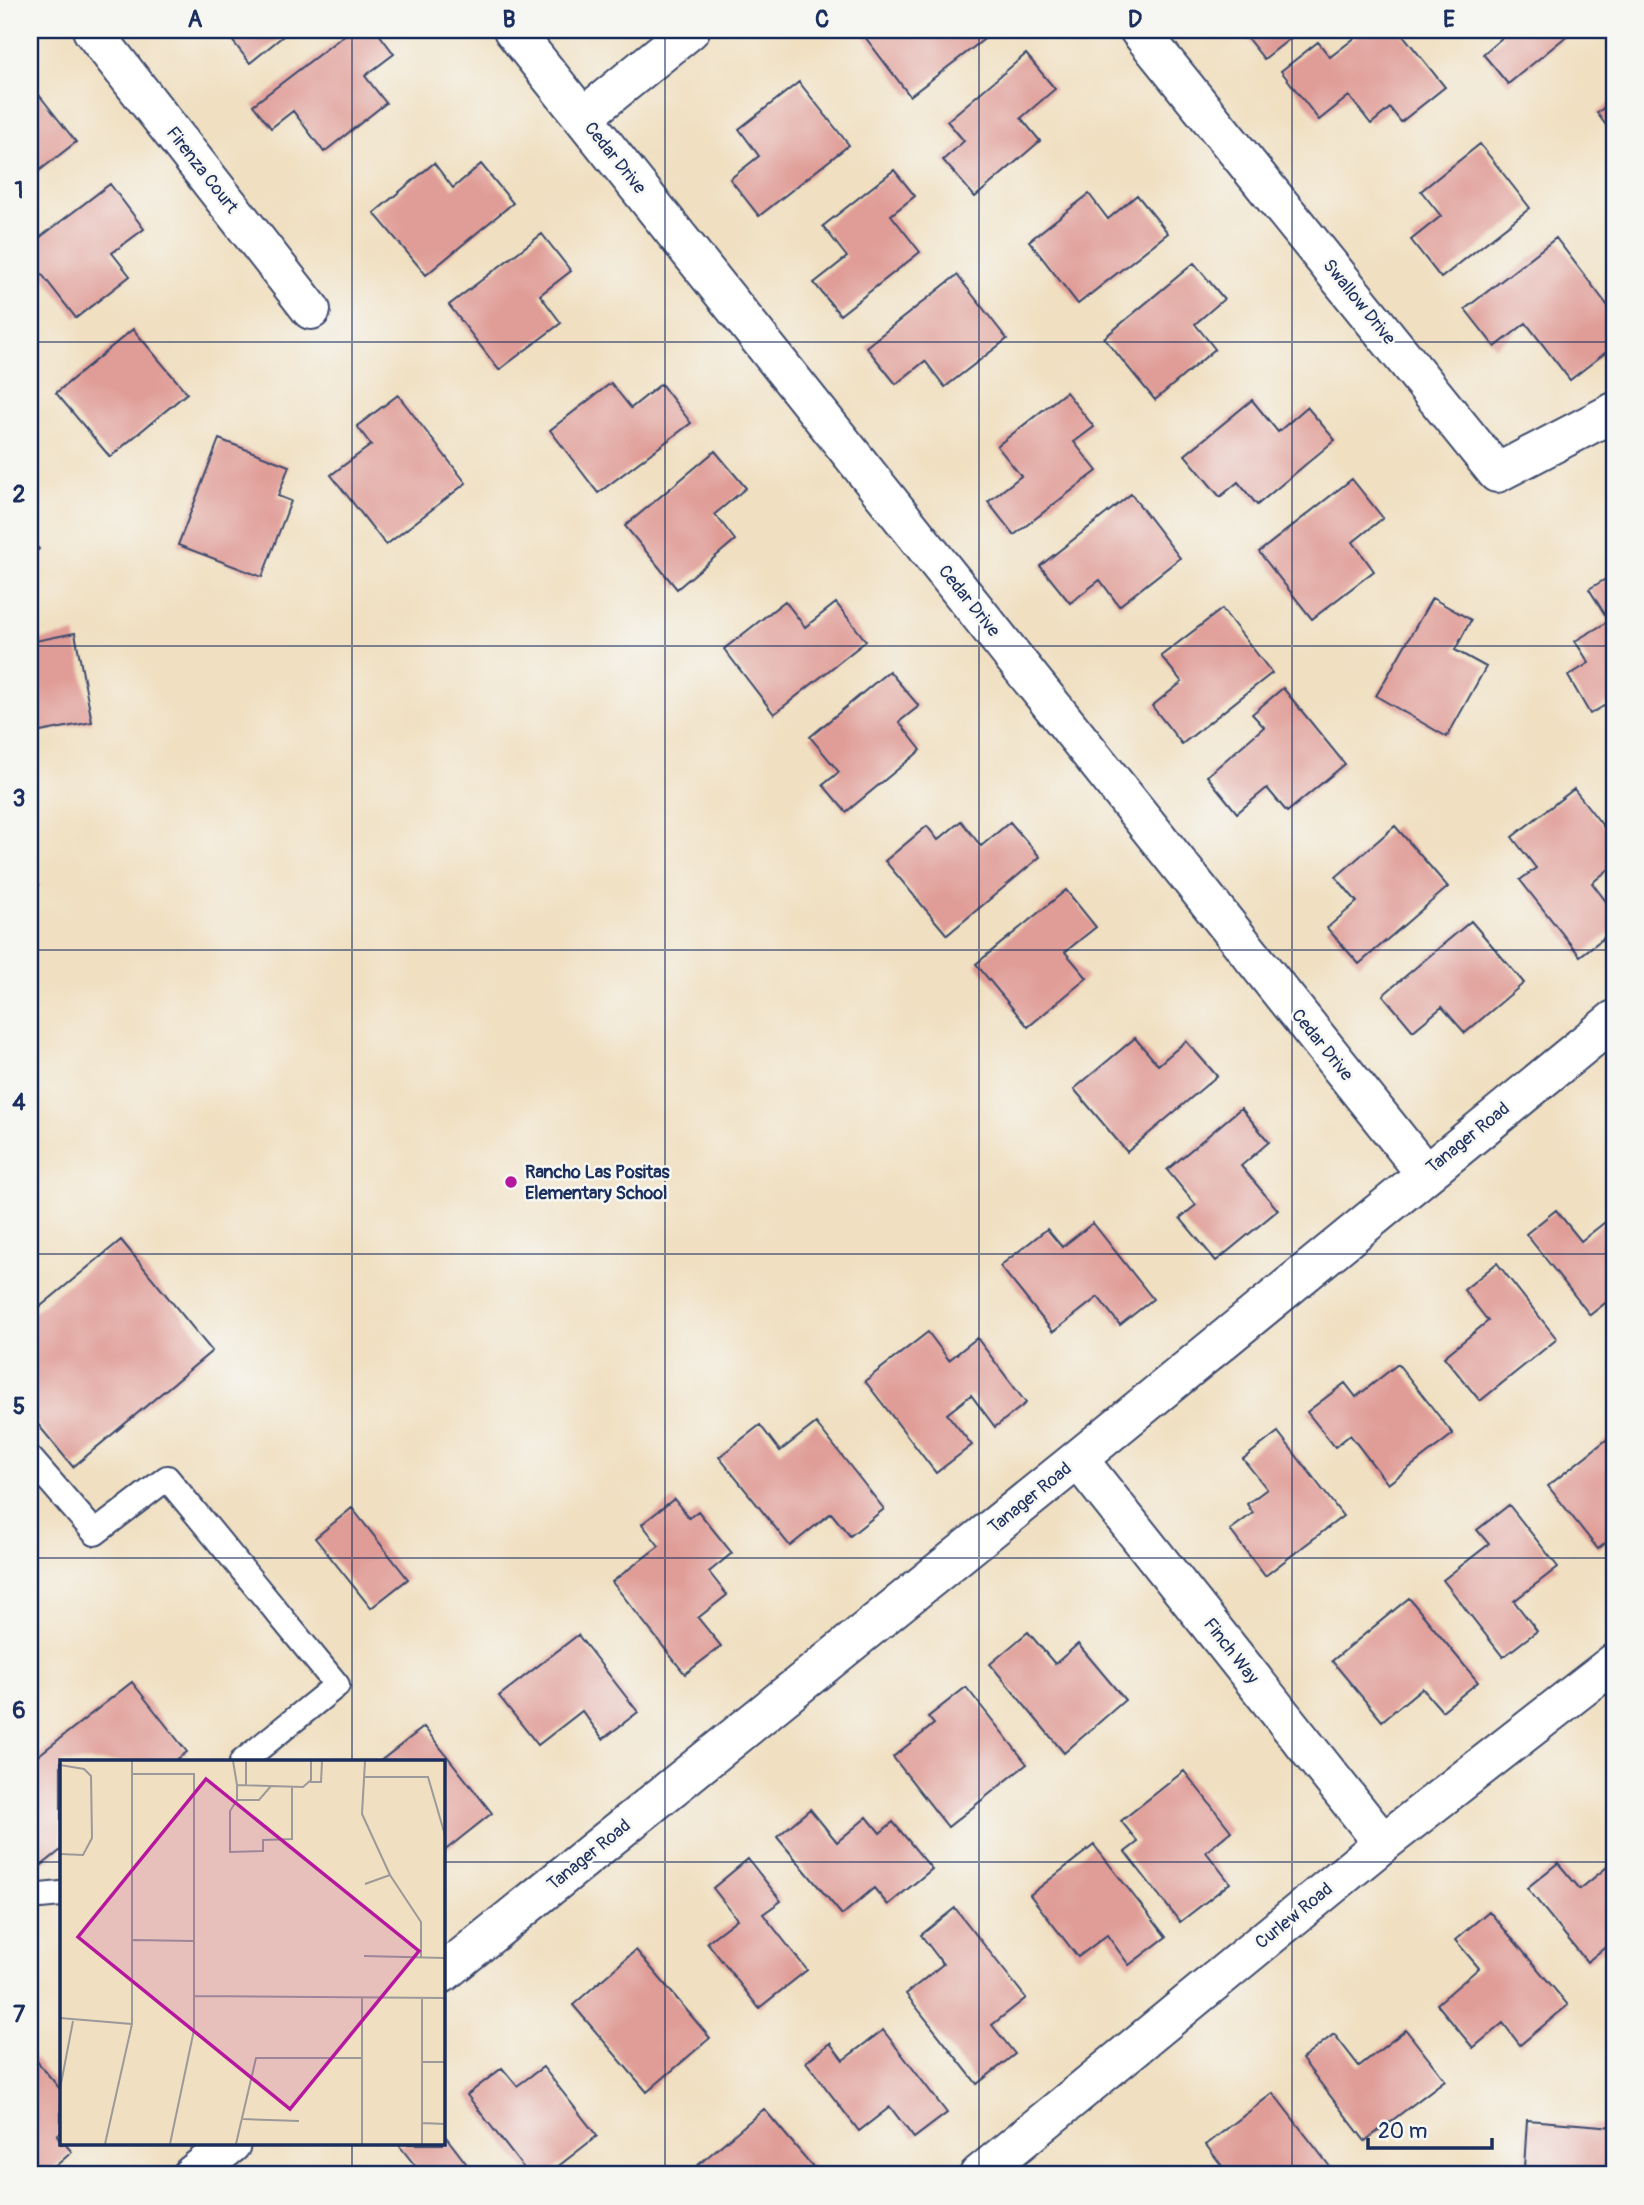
<svg xmlns="http://www.w3.org/2000/svg" width="1644" height="2205" font-family="Pangolin,sans-serif">
<style>
.building{fill:#e09c96}
.lines{fill:none;stroke-linecap:round;stroke-linejoin:round}
.service-casing{stroke:#3b496d;stroke-width:28}
.minor-casing{stroke:#3b496d;stroke-width:42}
.service{stroke:#fff;stroke-width:24}
.minor{stroke:#fff;stroke-width:38}
.grid{fill:none;stroke:#1b2f5e;stroke-width:2;stroke-opacity:0.55}
.poi-dot{fill:#b5179e;stroke:#f6f6f2;stroke-width:2.5}
.labels{text-anchor:middle;dominant-baseline:central;stroke-width:5;stroke-linejoin:round;paint-order:stroke}
.street-label{font-size:18px;fill:#1b2f5e;stroke:#f6f6f2}
.poi-label{font-size:18px;font-weight:bold;fill:#1b2f5e;stroke:#f6f6f2;text-anchor:start}
.inset-road{fill:none;stroke:#9b9999;stroke-width:2}
.view{fill:#b5179e;fill-opacity:0.15;stroke:#b5179e;stroke-width:3.5}
.inset-edge{fill:none;stroke:#1b2f5e;stroke-width:3.5}
.neatline{fill:none;stroke:#1b2f5e;stroke-width:2.5}
.grid-label{font-size:23px;text-anchor:middle;font-weight:bold;fill:#1b2f5e}
</style>
<rect width="100%" height="100%" fill="#f6f6f2"/>
<filter id="ink" filterUnits="userSpaceOnUse"><feTurbulence type="fractalNoise" baseFrequency=".0143" numOctaves="2"/><feDisplacementMap in="SourceGraphic" scale="14" xChannelSelector="R" yChannelSelector="G"/><feConvolveMatrix kernelMatrix="1 2 1 2 8 2 1 2 1" color-interpolation-filters="sRGB"/></filter>
<filter id="wash" filterUnits="userSpaceOnUse"><feTurbulence type="fractalNoise" baseFrequency=".00686" numOctaves="4" result="noise"/><feDisplacementMap in="SourceGraphic" scale="28" xChannelSelector="R" yChannelSelector="G"/><feGaussianBlur stdDeviation="1.57" result="paint"/><feColorMatrix in="noise" values="0 0 0 0 0 0 0 0 0 0 0 0 0 0 0 0 0 1.4 0 .05"/><feComposite in="paint" operator="in"/></filter>
<g filter="url(#wash)">
<rect width="100%" height="100%" fill="#f0dfc0"/>
<g id="blocks">
<path class="building" d="M224,30H286L288,32L250,63Z
M351,30H376L394,54L365,76L386,103L324,152L293,111L271,128L253,105Z
M866,30H996L910,96L862,33Z
M1241,30H1301L1264,59Z
M1365,30H1399L1445,87L1401,122L1390,108L1371,124L1349,96L1319,120L1281,71L1318,42L1330,57Z
M1497,30H1574L1508,84L1483,54L1503,37Z
M1026,54L1055,89L1021,118L1040,141L975,197L943,160L964,141L947,121Z
M799,82L849,145L759,216L730,179L759,156L739,129Z
M36,91L76,142L30,178V96Z
M1614,100V136L1597,113Z
M1480,144L1530,208L1441,278L1411,240L1441,216L1421,191Z
M434,163L453,188L481,164L513,203L426,275L374,213Z
M894,170L915,196L891,215L920,252L840,315L814,283L847,257L823,226Z
M110,184L144,229L112,253L130,276L76,318L30,259V245Z
M1089,194L1108,219L1137,195L1168,233L1078,304L1029,241Z
M542,234L571,271L540,295L561,323L499,370L449,305Z
M1556,238L1614,314V346L1570,380L1526,323L1495,347L1465,309Z
M1194,263L1224,299L1195,324L1215,349L1155,400L1104,338Z
M957,275L1007,339L945,387L925,361L896,384L866,347Z
M133,329L187,393L110,457L56,393Z
M611,383L631,408L661,384L691,423L598,493L550,430Z
M1066,392L1094,427L1074,442L1097,471L1014,535L988,502L1021,476L997,446Z
M398,395L466,483L386,545L331,475L371,445L357,426Z
M1252,400L1278,432L1307,407L1335,440L1257,505L1238,482L1220,497L1185,455Z
M219,439L289,466L278,496L291,501L262,577L178,545Z
M715,451L746,488L715,514L735,540L677,589L625,526Z
M1352,479L1383,518L1353,542L1374,571L1312,619L1259,552Z
M1131,494L1180,558L1119,606L1100,580L1070,603L1040,566Z
M30,540L39,549L30,558Z
M1614,574V700L1590,714L1568,676L1589,663L1575,641L1609,621L1589,589Z
M1432,598L1471,620L1455,650L1486,667L1447,737L1376,696Z
M785,601L805,627L836,603L866,641L774,714L724,649Z
M1222,609L1272,673L1182,744L1152,706L1182,682L1161,656Z
M75,633L92,722L30,734V642Z
M889,671L919,706L899,722L921,750L846,812L823,785L839,772L810,737Z
M1283,688L1345,764L1287,812L1267,788L1237,813L1207,776L1264,727L1252,714Z
M1574,789L1614,840V865L1592,883L1614,912V930L1580,956L1520,880L1536,868L1512,837Z
M961,821L981,846L1010,822L1040,857L947,935L885,861L927,826L938,840Z
M1395,826L1448,887L1359,964L1327,928L1357,902L1336,877Z
M30,874L39,885L30,893Z
M1066,890L1096,927L1065,952L1087,978L1028,1027L976,964Z
M1471,921L1524,983L1465,1033L1442,1007L1413,1031L1383,995Z
M1135,1038L1158,1065L1186,1041L1217,1076L1127,1152L1074,1089Z
M1241,1108L1269,1142L1241,1166L1278,1210L1216,1261L1180,1218L1196,1205L1167,1170Z
M1556,1210L1581,1241L1614,1215V1296L1590,1315L1526,1234Z
M1093,1223L1153,1299L1120,1325L1098,1297L1053,1332L1000,1266L1047,1229L1062,1247Z
M121,1240L212,1351L73,1467L30,1415V1315Z
M1497,1263L1557,1339L1480,1401L1444,1357L1488,1321L1464,1290Z
M928,1332L949,1360L977,1338L1026,1403L995,1427L971,1395L947,1414L972,1445L936,1473L865,1381Z
M1398,1364L1453,1434L1388,1484L1350,1435L1335,1447L1307,1412L1345,1383L1356,1397Z
M816,1423L884,1509L850,1536L831,1513L790,1546L719,1457L760,1425L780,1451Z
M1278,1432L1343,1516L1265,1576L1230,1530L1253,1513L1247,1504L1267,1489L1243,1459Z
M1610,1437L1614,1443V1536L1598,1549L1548,1486Z
M674,1499L689,1518L698,1511L732,1553L709,1572L727,1595L698,1618L721,1646L685,1674L612,1582L659,1546L642,1524Z
M1509,1505L1558,1567L1514,1601L1537,1631L1503,1657L1443,1580L1489,1544L1477,1530Z
M352,1508L408,1579L371,1608L315,1538Z
M1409,1598L1478,1682L1442,1711L1422,1688L1382,1721L1332,1661Z
M1028,1632L1055,1664L1078,1644L1125,1700L1064,1753L990,1664Z
M578,1635L638,1712L603,1739L582,1711L538,1745L499,1696Z
M132,1682L187,1752L173,1762H61V1850L42,1865L30,1850V1762Z
M966,1687L1027,1764L948,1827L893,1757L934,1724L928,1717Z
M424,1727L492,1813L443,1852V1762H379Z
M1184,1771L1231,1831L1206,1852L1230,1883L1180,1922L1125,1852L1138,1842L1121,1821Z
M810,1809L837,1842L867,1817L880,1833L893,1822L932,1869L888,1905L874,1888L842,1915L777,1837Z
M1094,1845L1166,1937L1129,1965L1107,1935L1078,1957L1030,1895Z
M748,1859L781,1901L763,1914L807,1970L759,2008L707,1942L737,1919L713,1888Z
M1558,1863L1580,1889L1612,1863L1614,1866V1940L1587,1962L1527,1888Z
M955,1908L1026,1998L992,2025L1015,2054L977,2084L906,1994L943,1964L921,1935Z
M1489,1911L1568,2005L1520,2045L1503,2023L1473,2048L1437,2004L1479,1968L1455,1940Z
M636,1950L710,2038L647,2092L573,2005Z
M883,2030L947,2113L914,2138L890,2107L859,2131L806,2062L830,2043L843,2060Z
M1406,2030L1445,2080L1365,2141L1302,2059L1334,2034L1359,2066Z
M30,2053L61,2090V2132L57,2135L61,2144H65L72,2152L45,2175H30Z
M543,2067L597,2136L547,2175H529L467,2095L502,2068L517,2086Z
M1273,2093L1331,2168L1321,2175H1229L1206,2145Z
M764,2109L820,2175H707L698,2165Z
M1527,2120L1614,2127V2175L1524,2168Z
M443,2133L475,2175H408L417,2168L398,2144H443Z"/>
</g>
</g>
<g filter="url(#ink)">
<use href="#blocks" fill-opacity="0" stroke="#3b496d" stroke-width="2"/>
<g class="lines">
<g class="service-casing">
<path id="service" d="M30,1458L95,1533L167,1478L337,1685L242,1762
M30,1897L61,1894"/>
</g>
<g class="minor-casing">
<path id="minor" d="M92,30L311,310
M513,30L1425,1173
M1139,30L1497,473L1614,412
M583,117L690,30
M1078,1459L1383,1843
M443,1973L1078,1459L1614,1020
M192,2175L231,2144
M979,2175L1383,1843L1614,1663"/>
</g>
<use href="#service" class="service"/>
<use href="#minor" class="minor"/>
</g>
</g>
<path class="grid" d="M352,30V1762M665,30V2175M979,30V2175M1292,30V2175M30,342H1614M30,646H1614M30,950H1614M30,1254H1614M30,1558H1614M30,1862H61M443,1862H1614M352,2144V2175"/>
<circle class="poi-dot" cx="511" cy="1182" r="7"/>
<g class="labels">
<g class="street-label">
<text transform="translate(615 158) rotate(51)">Cedar Drive</text>
<text transform="translate(202 170) rotate(52)">Firenza Court</text>
<text transform="translate(1359 302) rotate(51)">Swallow Drive</text>
<text transform="translate(969 601) rotate(51)">Cedar Drive</text>
<text transform="translate(1322 1045) rotate(51)">Cedar Drive</text>
<text transform="translate(1468 1138) rotate(-39)">Tanager Road</text>
<text transform="translate(1030 1498) rotate(-39)">Tanager Road</text>
<text transform="translate(1231 1651) rotate(52)">Finch Way</text>
<text transform="translate(589 1855) rotate(-39)">Tanager Road</text>
<text transform="translate(1294 1916) rotate(-39)">Curlew Road</text>
</g>
<g class="poi-label">
<text x="525" y="1172">Rancho Las Positas<tspan x="525" dy="21">Elementary School</tspan></text>
</g>
</g>
<g transform="translate(60 1760)">
<rect width="385" height="385" fill="#f0dfc0"/>
<path class="inset-road" d="M173,1L177,25L243,27L251,20V1M186,1V26M305,1L302,54L330,115L361,162V197M0,5L24,9L31,16L32,78L23,95L0,94M72,14H134V270L110,384M305,17H368L385,75M250,22H261L262,1M177,25V40H199L211,26M177,40L170,51V92L203,91V80L232,79V27M305,124L330,115M73,180L134,181M304,196L385,198M134,236L385,238M302,238V384M0,258L72,264M362,302H385M0,329L13,261M183,359L239,361M362,363L385,364M45,384L72,264V1M176,384L196,298H302M362,384V238"/>
<path class="view" d="M146,19L359,191L230,349L18,177Z"/>
<rect width="385" height="385" class="inset-edge"/>
</g>
<rect width="1644" height="2205" fill="none" stroke="#f6f6f2" stroke-width="77"/>
<path d="M1368 2138v10h124v-10" fill="none" stroke="#1b2f5e" stroke-width="3.5"/>
<text x="1378" y="2138" font-size="21" fill="#1b2f5e" stroke="#f6f6f2" stroke-width="5" paint-order="stroke">20 m</text>
<rect x="38" y="38" width="1568" height="2128" class="neatline"/>
<g class="grid-label">
<text x="195" y="27">A</text>
<text x="509" y="27">B</text>
<text x="822" y="27">C</text>
<text x="1135" y="27">D</text>
<text x="1449" y="27">E</text>
<text x="19" y="198">1</text>
<text x="19" y="502">2</text>
<text x="19" y="806">3</text>
<text x="19" y="1110">4</text>
<text x="19" y="1414">5</text>
<text x="19" y="1718">6</text>
<text x="19" y="2022">7</text>
</g>
</svg>
